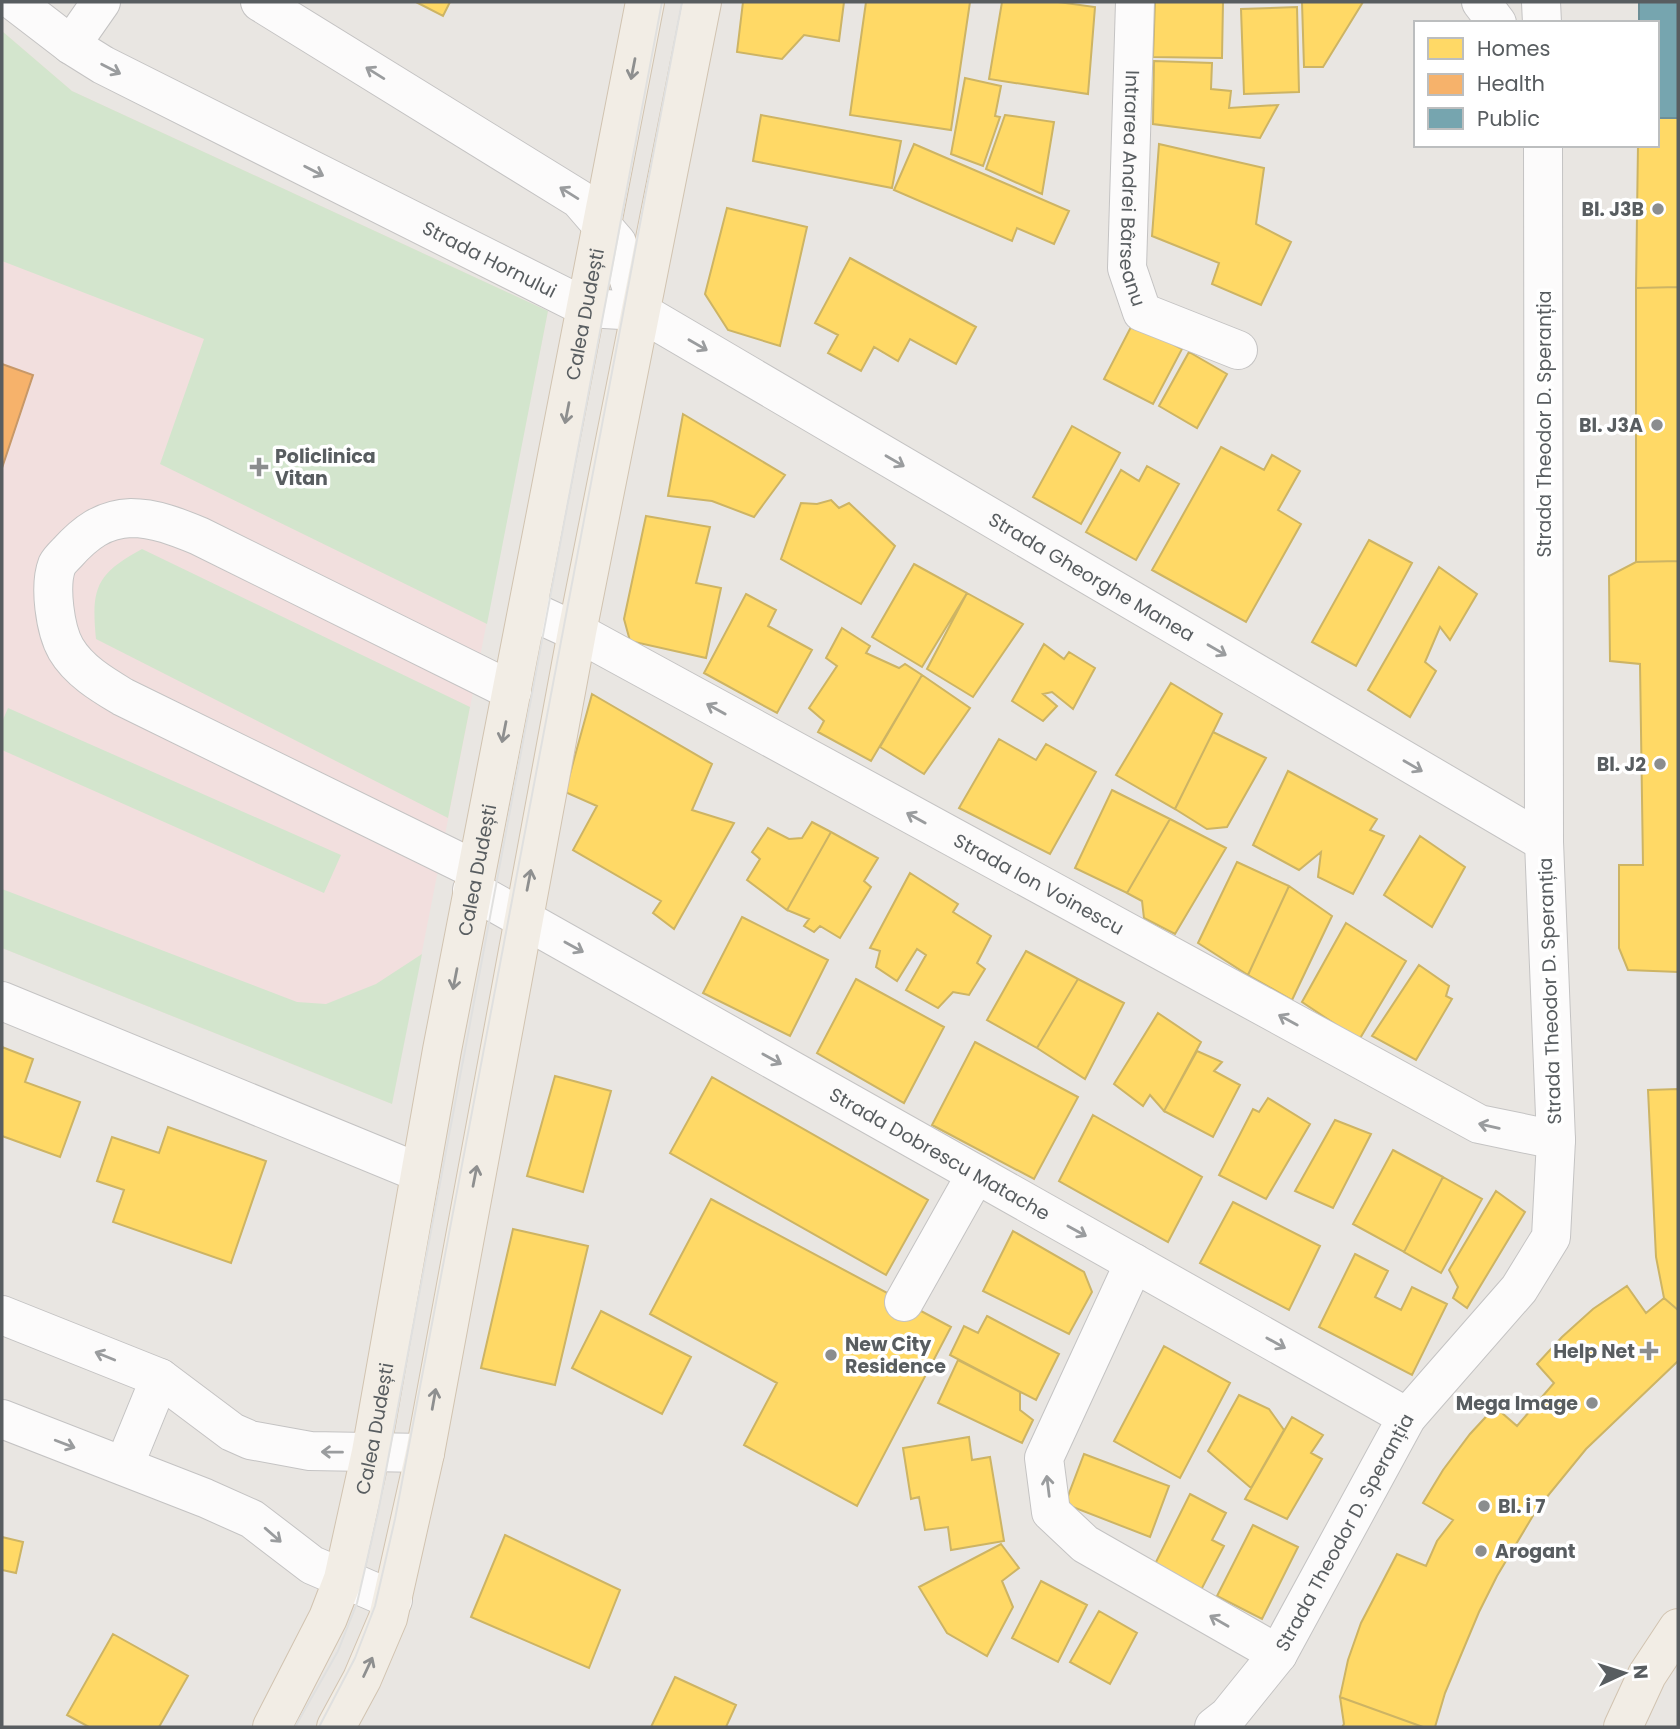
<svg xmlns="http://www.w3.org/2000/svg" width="1680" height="1729" font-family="Poppins,sans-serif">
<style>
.medical{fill:#f2dfde}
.green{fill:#d3e5cd}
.homes{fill:#ffd966;stroke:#cdb464;stroke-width:2}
.health{fill:#f6b26b;stroke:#c79868;stroke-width:2}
.public{fill:#76a5af;stroke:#6d8f97;stroke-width:2}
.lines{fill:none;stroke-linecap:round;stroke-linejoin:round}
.minor-casing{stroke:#c4c3c3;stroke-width:40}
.major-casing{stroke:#d1c3b0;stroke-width:40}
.minor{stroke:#fcfbfb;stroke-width:38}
.major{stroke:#f2ede5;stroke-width:38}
.tram{stroke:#e0e0df;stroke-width:2}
.oneway{stroke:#9a9c9e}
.oneway2{stroke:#8e8f8f}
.poi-dot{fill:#8b8d8e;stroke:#fff;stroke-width:2.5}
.labels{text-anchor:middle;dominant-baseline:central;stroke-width:7;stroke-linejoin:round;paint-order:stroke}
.street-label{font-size:19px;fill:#585d60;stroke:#fff}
.poi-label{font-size:19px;font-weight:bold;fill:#585d60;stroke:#fff;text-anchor:end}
</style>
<rect width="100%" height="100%" fill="#e9e6e2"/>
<path class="medical" d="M2,31L72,91L548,311L392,1104L2,948Z"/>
<path class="green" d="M2,31L72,91L548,311L487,624L160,464L204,339L2,261Z
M142,549L470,707L448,818L96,639C91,588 96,574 142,549Z
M8,708L341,855L324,893L2,750V722Z
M2,889L297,1002L326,1004L376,984L422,954L392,1104L2,948Z"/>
<path class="homes" d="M416,2H450L443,16Z
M743,2H844L839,41L804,35L782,59L737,52Z
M866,2H970L951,130L850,115Z
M1002,2H1058L1095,7L1088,94L989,79Z
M1155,2H1223L1222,58L1153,57Z
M1302,2H1363L1323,67H1304Z
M1297,7L1299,92L1244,94L1241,9Z
M1154,61L1212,63L1211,89L1231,91L1229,108L1278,105L1260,138L1153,124Z
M965,78L1001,86L995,116L1000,117L983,166L951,154Z
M761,115L901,141L892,188L753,161Z
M1005,115L1054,122L1042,194L986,169Z
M1657,118H1678V287L1636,288L1638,145H1657Z
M914,144L1069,211L1054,244L1017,228L1012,241L894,190Z
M1159,144L1264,168L1256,224L1291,242L1261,305L1212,284L1219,263L1152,236Z
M727,208L807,227L780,346L728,330L705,294Z
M850,258L976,327L956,364L910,339L898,361L874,347L861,371L828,353L838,335L815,323Z
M1678,287V561L1636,562V288Z
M1133,323L1182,349L1153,404L1104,379Z
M1189,352L1227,374L1197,428L1159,406Z
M683,414L785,475L754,517L712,501L668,496Z
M1072,426L1120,453L1081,524L1033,497Z
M1221,447L1264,470L1272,455L1300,471L1278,510L1301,524L1246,622L1152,570Z
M1147,466L1179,484L1136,560L1086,532L1121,470L1139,481Z
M831,500L839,508L849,503L895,546L861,604L781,559L801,503L817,504Z
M646,516L710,527L696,583L721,588L706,658L630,641L624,619Z
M1369,540L1412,563L1356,666L1312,642Z
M1678,561V972L1628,970L1619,948V865H1643L1640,664L1610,661L1609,576L1636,562Z
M914,564L967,593L922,667L872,637Z
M1439,567L1477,594L1450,640L1440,627L1425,662L1436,671L1410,717L1368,690Z
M967,593L1023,624L973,697L927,669Z
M746,594L776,610L768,626L812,650L777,713L704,673Z
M842,628L870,646L866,653L899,668L905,664L922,675L871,761L818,732L824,721L809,708L837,666L826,658Z
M1044,644L1064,659L1069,652L1095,668L1073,709L1052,692L1043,694L1057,706L1043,721L1012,701Z
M922,675L970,708L924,774L880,747Z
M1171,683L1222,714L1175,809L1116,775Z
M592,694L712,764L692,810L734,823L674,929L653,913L661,901L573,850L597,806L565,792Z
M1213,732L1266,758L1227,827L1207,829L1175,809Z
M999,739L1036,760L1046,744L1096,772L1050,854L959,808Z
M1288,771L1377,819L1370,830L1384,836L1353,894L1318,877L1321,852L1299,870L1253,845Z
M1112,790L1170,819L1127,893L1075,868Z
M1170,819L1226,848L1175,934L1144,918L1142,901L1127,893Z
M812,822L831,832L787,910L747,880L760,859L752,852L768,828L789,839L802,838Z
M831,832L878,858L864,881L871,887L840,938L820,926L814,932L804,926L809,919L787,910Z
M1420,836L1465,867L1432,927L1384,895Z
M1237,862L1289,886L1248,975L1198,943Z
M910,873L958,904L953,912L991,936L977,963L985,969L969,995L953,992L938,1008L906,990L926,955L917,949L897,981L876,967L880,951L870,948Z
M1289,886L1332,916L1292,1000L1248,975Z
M742,917L828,960L790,1036L703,993Z
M1346,923L1406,961L1359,1040L1302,1002Z
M1026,951L1078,979L1037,1048L987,1020Z
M1419,965L1449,986L1446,996L1452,999L1416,1060L1372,1036Z
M856,979L944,1027L904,1103L817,1053Z
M1078,979L1124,1003L1085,1079L1037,1048Z
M1158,1013L1201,1042L1164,1111L1150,1095L1143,1106L1114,1084Z
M975,1042L1078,1097L1034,1179L932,1125Z
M2,1047L33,1059L25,1082L80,1102L60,1157L2,1136Z
M1197,1051L1222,1062L1214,1071L1240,1085L1213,1137L1164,1111Z
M555,1076L611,1091L583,1192L527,1176Z
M712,1077L928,1200L886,1275L670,1153Z
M1678,1089V1310L1664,1298L1656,1257L1648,1090Z
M1268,1098L1310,1124L1266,1199L1219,1175L1253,1109L1259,1112Z
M1093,1115L1202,1177L1168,1242L1059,1181Z
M1335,1120L1371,1134L1333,1208L1295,1191Z
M168,1127L266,1161L231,1263L113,1222L124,1190L97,1181L112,1137L159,1153Z
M1393,1150L1443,1177L1404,1252L1353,1224Z
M1443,1177L1482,1199L1441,1273L1404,1252Z
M1496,1191L1525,1212L1467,1308L1453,1298L1458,1287L1449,1270Z
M711,1199L951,1327L857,1506L744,1445L777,1383L650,1314Z
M1233,1202L1320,1246L1289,1310L1200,1263Z
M513,1229L588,1246L555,1385L481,1368Z
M1013,1231L1084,1272L1092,1292L1069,1334L983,1291Z
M1355,1254L1388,1271L1375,1297L1401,1310L1412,1287L1447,1304L1412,1375L1319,1327Z
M1627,1286L1646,1313L1664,1298L1678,1310V1361L1586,1449L1537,1509L1497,1576L1479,1612L1445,1693L1435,1727H1423L1340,1697L1348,1660L1361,1623L1397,1554L1426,1566L1437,1541L1453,1520L1423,1503L1443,1470L1470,1434L1495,1407L1517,1426L1554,1383L1537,1364L1562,1337L1593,1309Z
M601,1311L691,1357L662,1414L572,1368Z
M987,1316L1059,1354L1036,1400L950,1355L964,1326L978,1333Z
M1164,1346L1230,1383L1180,1478L1114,1441Z
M958,1360L1020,1392V1410L1033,1420L1022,1443L938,1403Z
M1239,1395L1269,1409L1284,1430L1251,1488L1208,1451Z
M1292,1417L1323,1435L1311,1453L1322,1459L1287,1519L1245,1499Z
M969,1437L972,1460L990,1457L1004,1541L951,1550L948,1527L925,1530L919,1497L911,1499L903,1448Z
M1084,1454L1169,1486L1150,1537L1065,1504Z
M1190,1494L1226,1513L1212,1540L1224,1546L1201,1590L1154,1566Z
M1253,1525L1298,1547L1262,1619L1217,1596Z
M505,1535L620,1590L589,1668L471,1617Z
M2,1537L23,1542L16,1573L2,1570Z
M1001,1544L1019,1568L1002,1581L1013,1607L987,1656L947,1633L919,1587Z
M1041,1581L1087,1605L1058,1662L1012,1638Z
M1099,1611L1137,1633L1110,1684L1070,1662Z
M113,1634L188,1676L159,1727H89L67,1715Z
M675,1677L736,1705L726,1727H651Z
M1340,1697L1423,1727H1342L1344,1724Z"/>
<path class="health" d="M2,364L33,375L2,468Z"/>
<path class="public" d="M1639,2H1678V118H1657V23H1639Z"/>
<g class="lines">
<g class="minor-casing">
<g id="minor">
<path id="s1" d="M15,2L71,45L103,65L587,308L639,311L1544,842"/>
<path d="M260,2L579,199L617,243L639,311"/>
<path id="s2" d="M1135,2L1127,268L1142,312L1238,350"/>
<path d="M1481,2L1497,23"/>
<path d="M1541,2L1542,23"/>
<path d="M71,45L101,2"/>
<path id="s3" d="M529,610L577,632L1479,1124L1556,1140"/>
<path d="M476,870L123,697C103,685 79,671 66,649C55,630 49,586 57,565C59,561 64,556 67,553C85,533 103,519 131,518C155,518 177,527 199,536L512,691"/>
<path id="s4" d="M472,890L1407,1417"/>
<path d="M2,1001L420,1173"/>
<path d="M1134,1263L1044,1458L1051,1512L1085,1544L1278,1654"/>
<path d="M904,1302L976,1174"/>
<path d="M2,1315L160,1378L232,1432L250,1440L310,1451L425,1453"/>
<path d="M2,1419L205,1498L252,1519L312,1565L393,1600"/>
<path d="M124,1466L160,1378"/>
<path id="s5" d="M1214,1727L1228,1716L1278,1654L1407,1417L1519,1289L1551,1237L1556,1140L1544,842L1543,145"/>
</g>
</g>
<g class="major-casing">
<g id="major">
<path id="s6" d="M272,1727L328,1618L343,1579L371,1452L442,1050L645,2"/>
<path d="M336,1727L362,1679L388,1618L425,1453L577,632L702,2"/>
<path d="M1623,1727L1647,1675L1678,1628"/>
</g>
</g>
<use href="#minor" class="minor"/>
<use href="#major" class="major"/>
<path class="tram" d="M295,1727L338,1651L357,1603L378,1513L662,2
M319,1727L355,1658L375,1606L395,1519L682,2"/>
</g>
<defs><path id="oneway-shaft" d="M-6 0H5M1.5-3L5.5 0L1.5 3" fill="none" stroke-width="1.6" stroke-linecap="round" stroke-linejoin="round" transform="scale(1.75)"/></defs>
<g class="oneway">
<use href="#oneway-shaft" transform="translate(111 69) rotate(27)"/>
<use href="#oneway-shaft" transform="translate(375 73) rotate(-148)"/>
<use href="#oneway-shaft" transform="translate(314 171) rotate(27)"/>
<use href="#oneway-shaft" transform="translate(569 193) rotate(-148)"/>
<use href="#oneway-shaft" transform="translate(698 345) rotate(30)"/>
<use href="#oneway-shaft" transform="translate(895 461) rotate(30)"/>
<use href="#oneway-shaft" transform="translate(1217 650) rotate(30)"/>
<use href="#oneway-shaft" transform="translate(716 709) rotate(-151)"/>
<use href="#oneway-shaft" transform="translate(1413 766) rotate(30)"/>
<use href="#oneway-shaft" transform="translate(916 818) rotate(-151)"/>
<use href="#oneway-shaft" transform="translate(574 947) rotate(29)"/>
<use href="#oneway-shaft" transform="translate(1288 1020) rotate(-151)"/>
<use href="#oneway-shaft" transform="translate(772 1059) rotate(29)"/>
<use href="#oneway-shaft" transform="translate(1489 1126) rotate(-167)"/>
<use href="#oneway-shaft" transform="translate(1077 1231) rotate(29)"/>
<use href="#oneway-shaft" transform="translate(1276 1343) rotate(29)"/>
<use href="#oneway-shaft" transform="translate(105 1356) rotate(-158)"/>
<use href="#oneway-shaft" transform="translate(65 1444) rotate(21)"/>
<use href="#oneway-shaft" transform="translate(332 1452) rotate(-179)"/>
<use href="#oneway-shaft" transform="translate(1048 1486) rotate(-97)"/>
<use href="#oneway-shaft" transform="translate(273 1535) rotate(41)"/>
<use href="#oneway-shaft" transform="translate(1219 1621) rotate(-150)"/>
</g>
<g class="oneway2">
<use href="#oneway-shaft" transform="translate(633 69) rotate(101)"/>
<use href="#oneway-shaft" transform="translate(567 413) rotate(101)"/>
<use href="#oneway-shaft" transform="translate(504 732) rotate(101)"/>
<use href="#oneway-shaft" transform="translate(529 880) rotate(-79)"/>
<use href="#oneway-shaft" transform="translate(455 979) rotate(101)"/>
<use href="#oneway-shaft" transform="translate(475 1176) rotate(-79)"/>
<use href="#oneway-shaft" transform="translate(434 1399) rotate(-80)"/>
<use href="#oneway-shaft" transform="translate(368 1667) rotate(-65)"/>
</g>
<g class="poi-dot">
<circle cx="1658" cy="209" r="7"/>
<circle cx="1657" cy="425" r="7"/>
<path d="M255.5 456.5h7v7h7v7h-7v7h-7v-7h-7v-7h7z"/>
<circle cx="1660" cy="764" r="7"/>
<path d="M1645.5 1340.5h7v7h7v7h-7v7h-7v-7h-7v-7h7z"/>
<circle cx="831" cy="1355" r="7"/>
<circle cx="1592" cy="1403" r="7"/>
<circle cx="1484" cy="1506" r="7"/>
<circle cx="1481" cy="1551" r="7"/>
</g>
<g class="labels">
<g class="street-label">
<text stroke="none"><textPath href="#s2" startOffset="187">Intrarea Andrei Bârseanu</textPath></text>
<text stroke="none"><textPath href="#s1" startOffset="541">Strada Hornului</textPath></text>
<text stroke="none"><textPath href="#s6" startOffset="1452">Calea Dudești</textPath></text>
<text transform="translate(1544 424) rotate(-90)">Strada Theodor D. Speranția</text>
<text stroke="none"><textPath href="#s1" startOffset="1227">Strada Gheorghe Manea</textPath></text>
<text stroke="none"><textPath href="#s6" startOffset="886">Calea Dudești</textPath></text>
<text stroke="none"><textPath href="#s3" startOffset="579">Strada Ion Voinescu</textPath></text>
<text transform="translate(1550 991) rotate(-92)">Strada Theodor D. Speranția</text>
<text stroke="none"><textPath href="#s4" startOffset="537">Strada Dobrescu Matache</textPath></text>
<text stroke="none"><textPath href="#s6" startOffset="318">Calea Dudești</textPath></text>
<text stroke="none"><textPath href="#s5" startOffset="236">Strada Theodor D. Speranția</textPath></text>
</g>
<g class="poi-label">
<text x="1644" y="209">Bl. J3B</text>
<text x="1643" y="425">Bl. J3A</text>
<text x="275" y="456" text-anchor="start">Policlinica<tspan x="275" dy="22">Vitan</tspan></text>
<text x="1646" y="764">Bl. J2</text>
<text x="845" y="1344" text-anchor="start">New City<tspan x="845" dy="22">Residence</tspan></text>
<text x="1635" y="1351">Help Net</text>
<text x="1578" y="1403">Mega Image</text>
<text x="1498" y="1506" text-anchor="start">Bl. i 7</text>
<text x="1495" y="1551" text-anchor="start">Arogant</text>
</g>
</g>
<rect width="1680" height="1729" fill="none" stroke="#585d60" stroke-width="7"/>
<rect x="1414" y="21" width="245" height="126" fill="#ffffff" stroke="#bcbebf" stroke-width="2"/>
<rect x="1428" y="38" width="35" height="21" fill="#ffd966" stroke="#bcbebf" stroke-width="2"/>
<text x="1477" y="56" font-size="21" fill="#585d60">Homes</text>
<rect x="1428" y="74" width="35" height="21" fill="#f6b26b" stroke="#bcbebf" stroke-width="2"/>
<text x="1477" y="91" font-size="21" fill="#585d60">Health</text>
<rect x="1428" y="108" width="35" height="21" fill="#76a5af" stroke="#bcbebf" stroke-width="2"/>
<text x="1477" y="126" font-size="21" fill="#585d60">Public</text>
<g transform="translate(1624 1673) rotate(86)" stroke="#ffffff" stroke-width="5" paint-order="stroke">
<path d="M0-5L12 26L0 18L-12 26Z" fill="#585d60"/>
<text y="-10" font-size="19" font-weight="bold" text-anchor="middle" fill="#585d60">N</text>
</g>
</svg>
